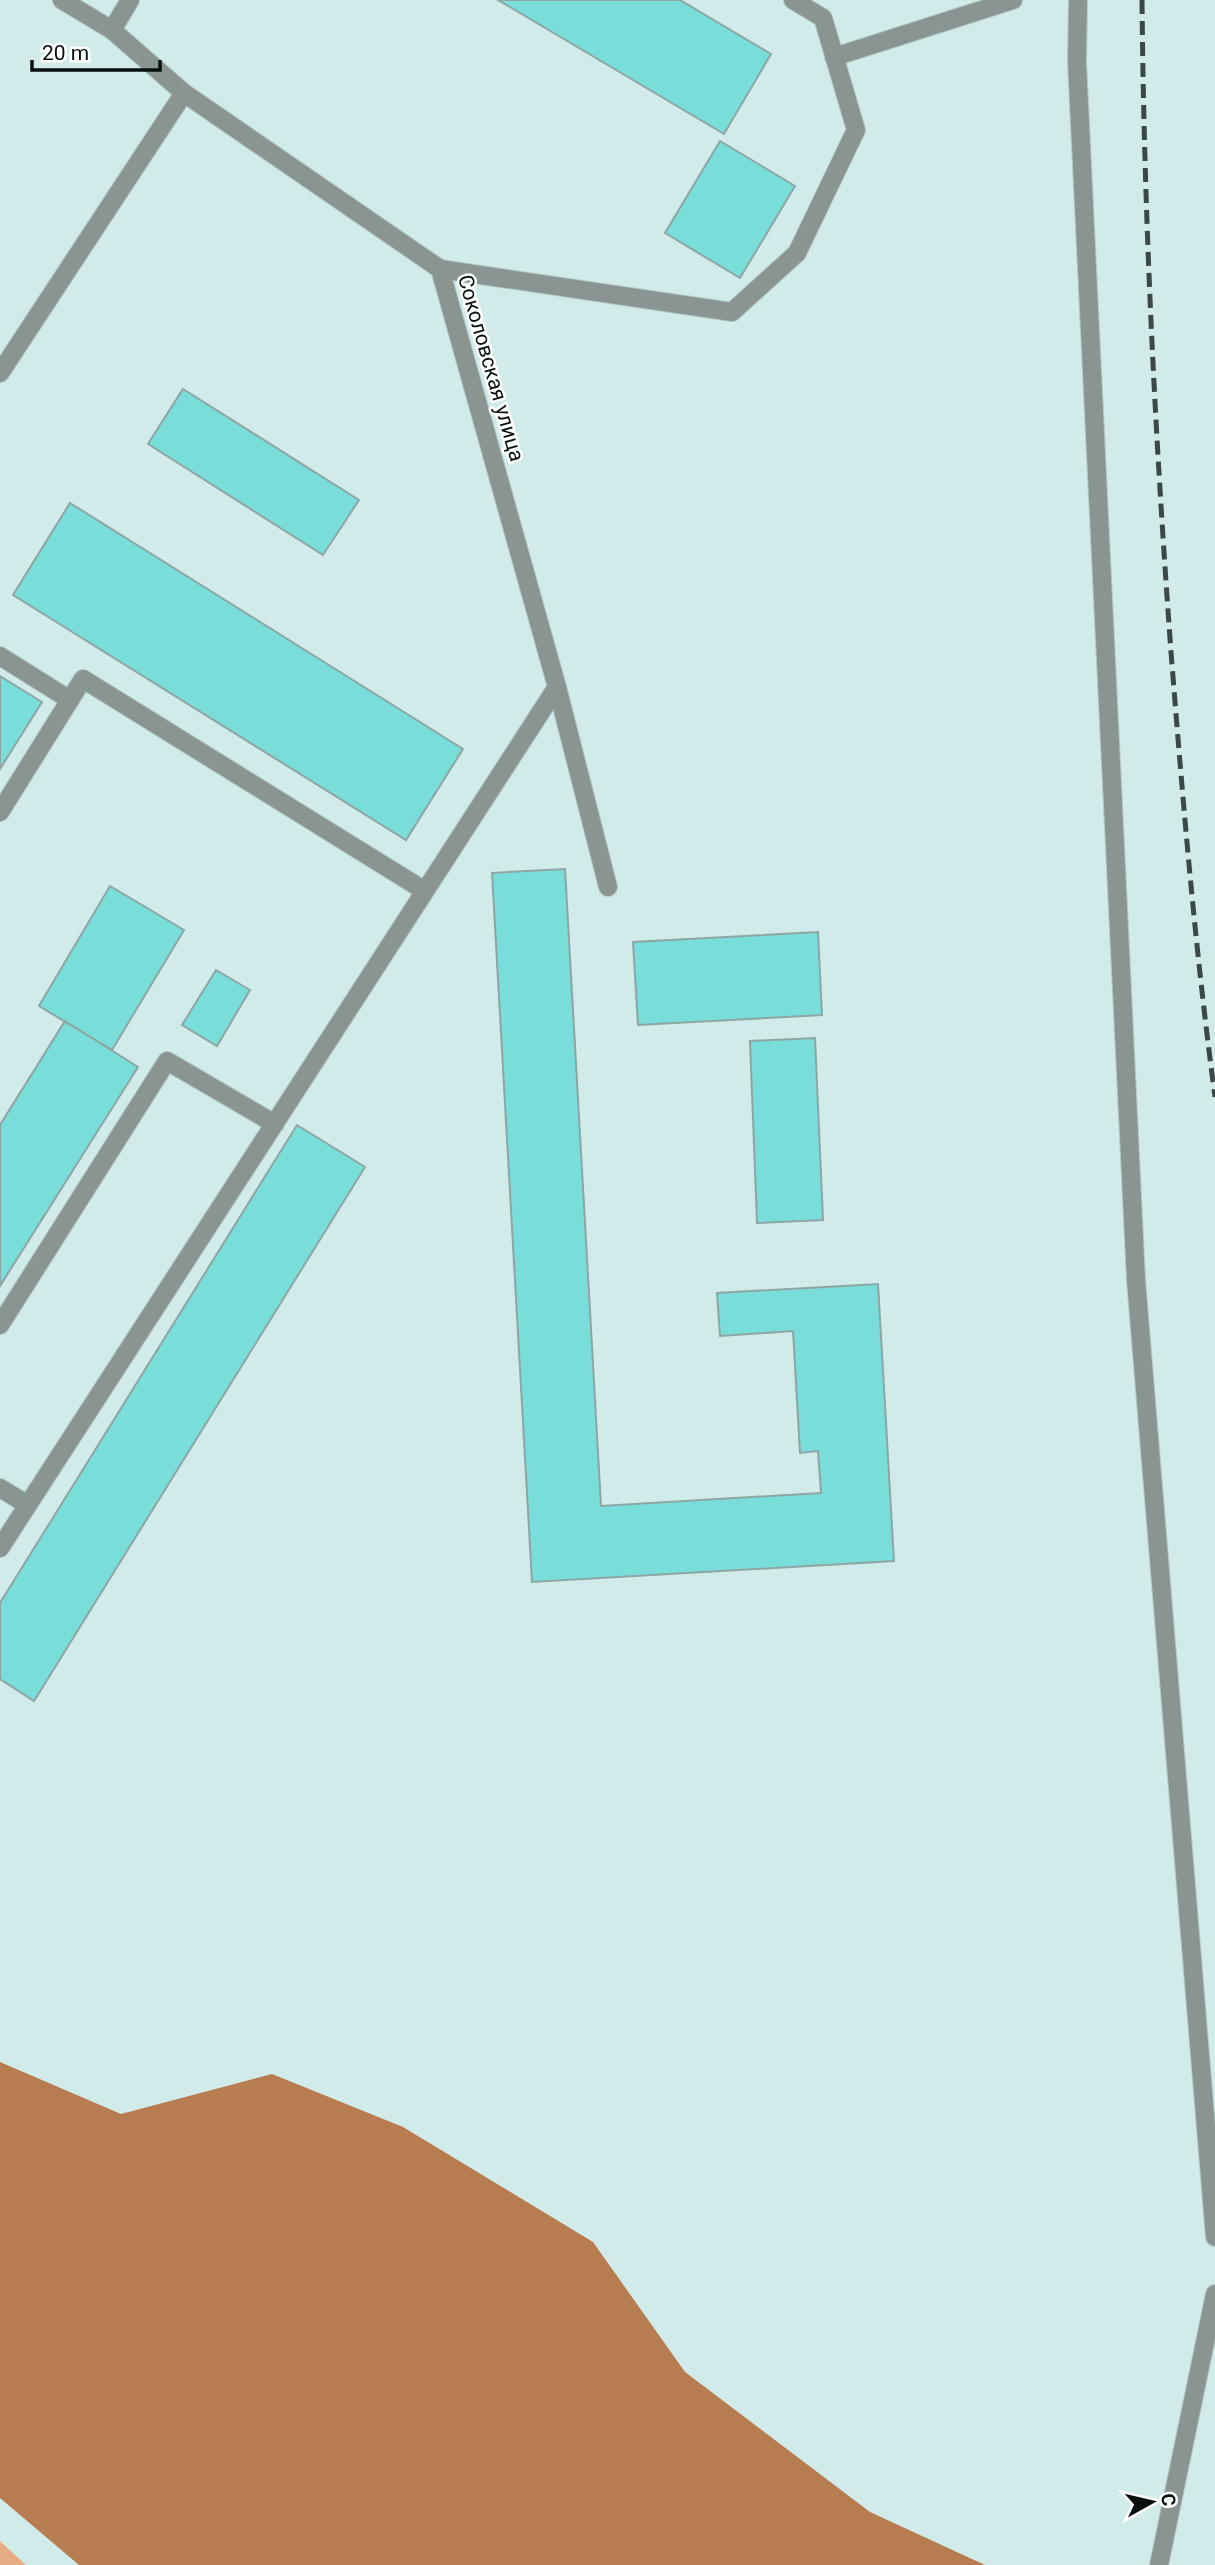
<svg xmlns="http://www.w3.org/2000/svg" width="1215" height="2565" font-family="Roboto,sans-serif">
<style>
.green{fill:#e6ac84}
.water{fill:#b87c51}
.building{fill:#79ded9;stroke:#8da6a4;stroke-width:2}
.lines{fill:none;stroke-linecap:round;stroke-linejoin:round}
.service-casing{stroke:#b0c8c6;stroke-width:20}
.minor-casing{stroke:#b0c8c6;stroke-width:20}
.service{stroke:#899493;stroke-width:18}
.minor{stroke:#899493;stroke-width:18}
.rail{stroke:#3a4847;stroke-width:5;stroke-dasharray:14 7;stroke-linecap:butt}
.labels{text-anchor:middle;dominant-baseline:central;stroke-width:5;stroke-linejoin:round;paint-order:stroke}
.street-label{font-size:21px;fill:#07100f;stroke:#fff}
</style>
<rect width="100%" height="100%" fill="#d0ebe9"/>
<path class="green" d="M0,2541L2,2543L26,2565H0Z"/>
<path class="water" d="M0,2062L121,2114L272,2074L403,2127L593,2242L685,2372L870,2512L985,2565H79L0,2498Z"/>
<path class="building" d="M498,0H680L771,54L724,134Z
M720,141L795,186L740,278L665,233Z
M183,389L359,500L323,555L148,444Z
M70,503L463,749L406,840L13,595Z
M0,676L42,702L0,769Z
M565,869L601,1506L821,1493L818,1451L800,1453L793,1331L720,1336L717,1293L878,1284L894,1561L532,1582L492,873Z
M110,886L184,930L112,1050L39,1006Z
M818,932L822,1015L638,1025L633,942Z
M216,970L250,990L217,1046L182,1025Z
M65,1021L138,1067L0,1286V1125Z
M815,1038L823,1220L757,1223L750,1041Z
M297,1125L365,1167L34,1701L0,1679V1603Z"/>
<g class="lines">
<g class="service-casing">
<path id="service" d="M112,30L130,0
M834,57L1013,0
M440,269L732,312L797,253L856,130L823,18L793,0
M0,656L70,700
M0,812L83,679L425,891
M0,1325L167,1061L275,1124
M0,1488L28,1505
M0,1548L557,687"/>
</g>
<g class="minor-casing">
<path id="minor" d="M62,0L112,30L184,93L440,269L557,687L608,887
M1078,0L1077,62L1136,1280L1215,2237
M0,373L184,93
M1159,2565L1215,2294"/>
</g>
<use href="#service" class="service"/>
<use href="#minor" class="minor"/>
<path class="rail" d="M1142,0C1144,218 1155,435 1171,652C1183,802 1195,948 1215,1097"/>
</g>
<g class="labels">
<g class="street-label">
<text transform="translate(491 368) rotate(74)">Соколовская улица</text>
</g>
</g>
<g transform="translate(1152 2502) rotate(82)" stroke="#ffffff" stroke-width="5" paint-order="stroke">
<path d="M0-5L12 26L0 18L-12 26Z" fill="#07100f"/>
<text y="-10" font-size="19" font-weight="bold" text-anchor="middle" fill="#07100f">С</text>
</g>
<path d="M32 60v10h128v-10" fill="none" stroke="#07100f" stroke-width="3.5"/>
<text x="42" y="60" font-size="21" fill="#07100f" stroke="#ffffff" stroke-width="5" paint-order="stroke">20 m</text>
</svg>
